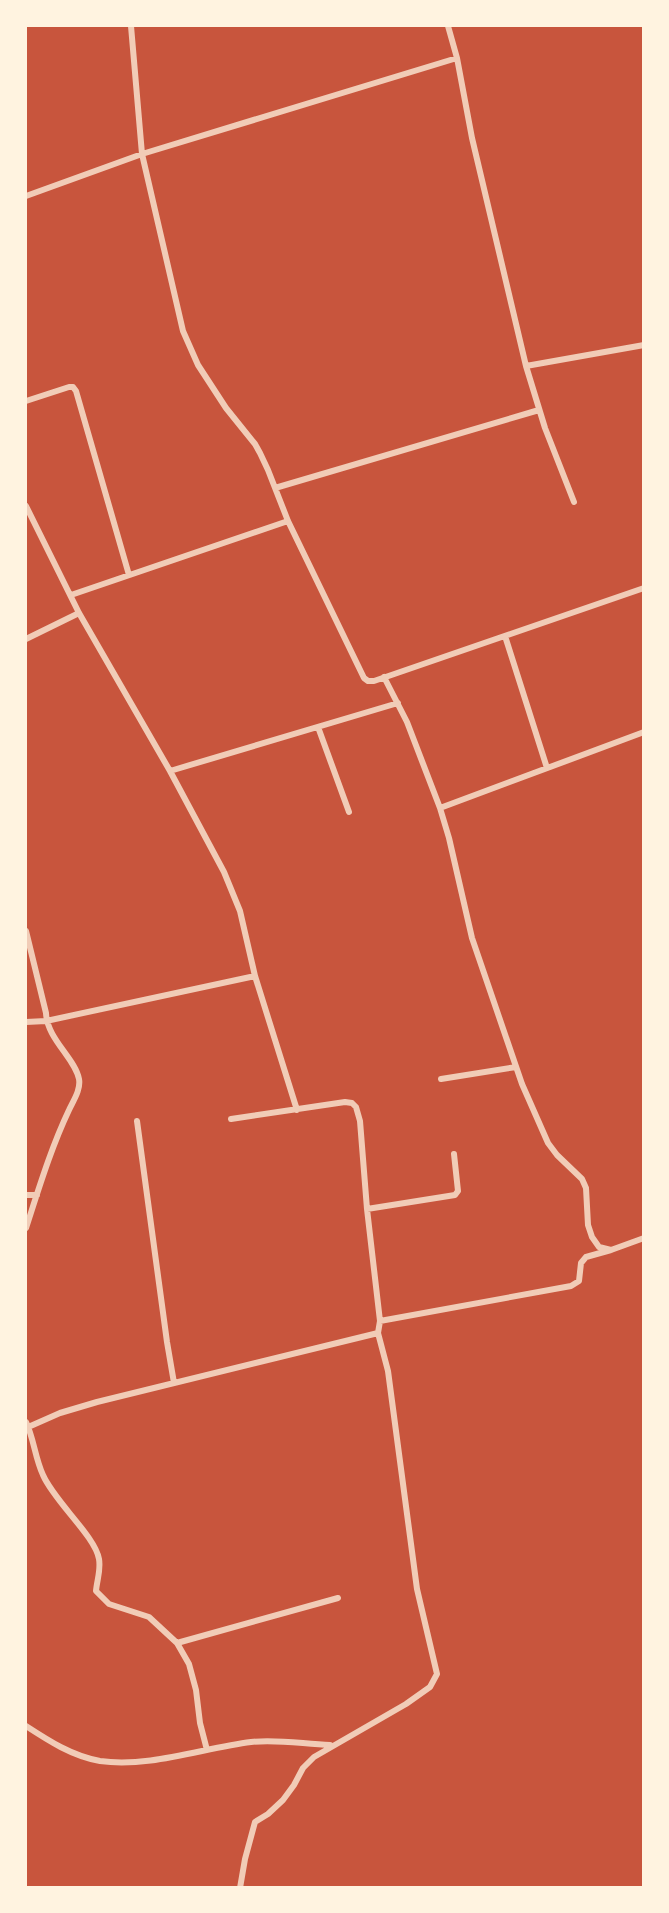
<svg xmlns="http://www.w3.org/2000/svg" width="669" height="1913" font-family="'Fira Sans Condensed',sans-serif">
<style>
.lines{fill:none;stroke-linecap:round;stroke-linejoin:round}
.minor{stroke:#f1ccb7;stroke-width:6}
</style>
<rect width="100%" height="100%" fill="#c8553d"/>
<g class="lines">
<path class="minor" d="M131,26L142,154L183,331L198,365L226,408L255,444L260,453L268,470L288,521L364,678L368,681H374L644,588
M448,26L457,58L472,138L526,366L545,428L574,502
M26,196L142,154L457,58
M526,366L644,345
M26,401L69,387H73L76,391L129,575
M275,488L539,410
M26,506L79,613L170,771L224,872L240,911L255,976L297,1110
M71,595L288,521
M505,636L547,768
M26,639L79,613
M384,677L407,722L440,808L449,838L472,938L522,1084L548,1143L557,1155L582,1179L586,1188L588,1225L592,1237L599,1247L611,1250
M318,727L349,812
M170,771L398,703
M440,808L644,732
M26,931L46,1013C47,1039 75,1058 79,1079C81,1090 73,1101 69,1110C51,1148 39,1188 26,1228
M26,1022L46,1021L255,976
M441,1079L516,1067
M231,1119L345,1102L352,1103L356,1107L360,1121L367,1209L380,1321L378,1333L388,1371L417,1589L437,1674L430,1687L406,1704L314,1757L303,1768L294,1785L283,1800L268,1814L255,1822L245,1859L240,1888
M137,1121L167,1342L174,1383
M26,1195H37
M367,1209L455,1195L458,1191L454,1154
M380,1321L571,1286L579,1281L581,1263L586,1257L611,1250L644,1238
M26,1422C34,1439 35,1458 43,1475C54,1501 95,1536 99,1559C101,1570 97,1580 96,1591L109,1604L149,1617L177,1643L189,1664L196,1690L200,1723L207,1750
M26,1428L60,1413L97,1402L378,1333
M177,1643L338,1598
M26,1726C49,1741 72,1756 100,1761C149,1768 203,1748 251,1742C277,1739 303,1744 330,1745"/>
</g>
<rect width="669" height="1913" fill="none" stroke="#fff3e0" stroke-width="54"/>
</svg>
